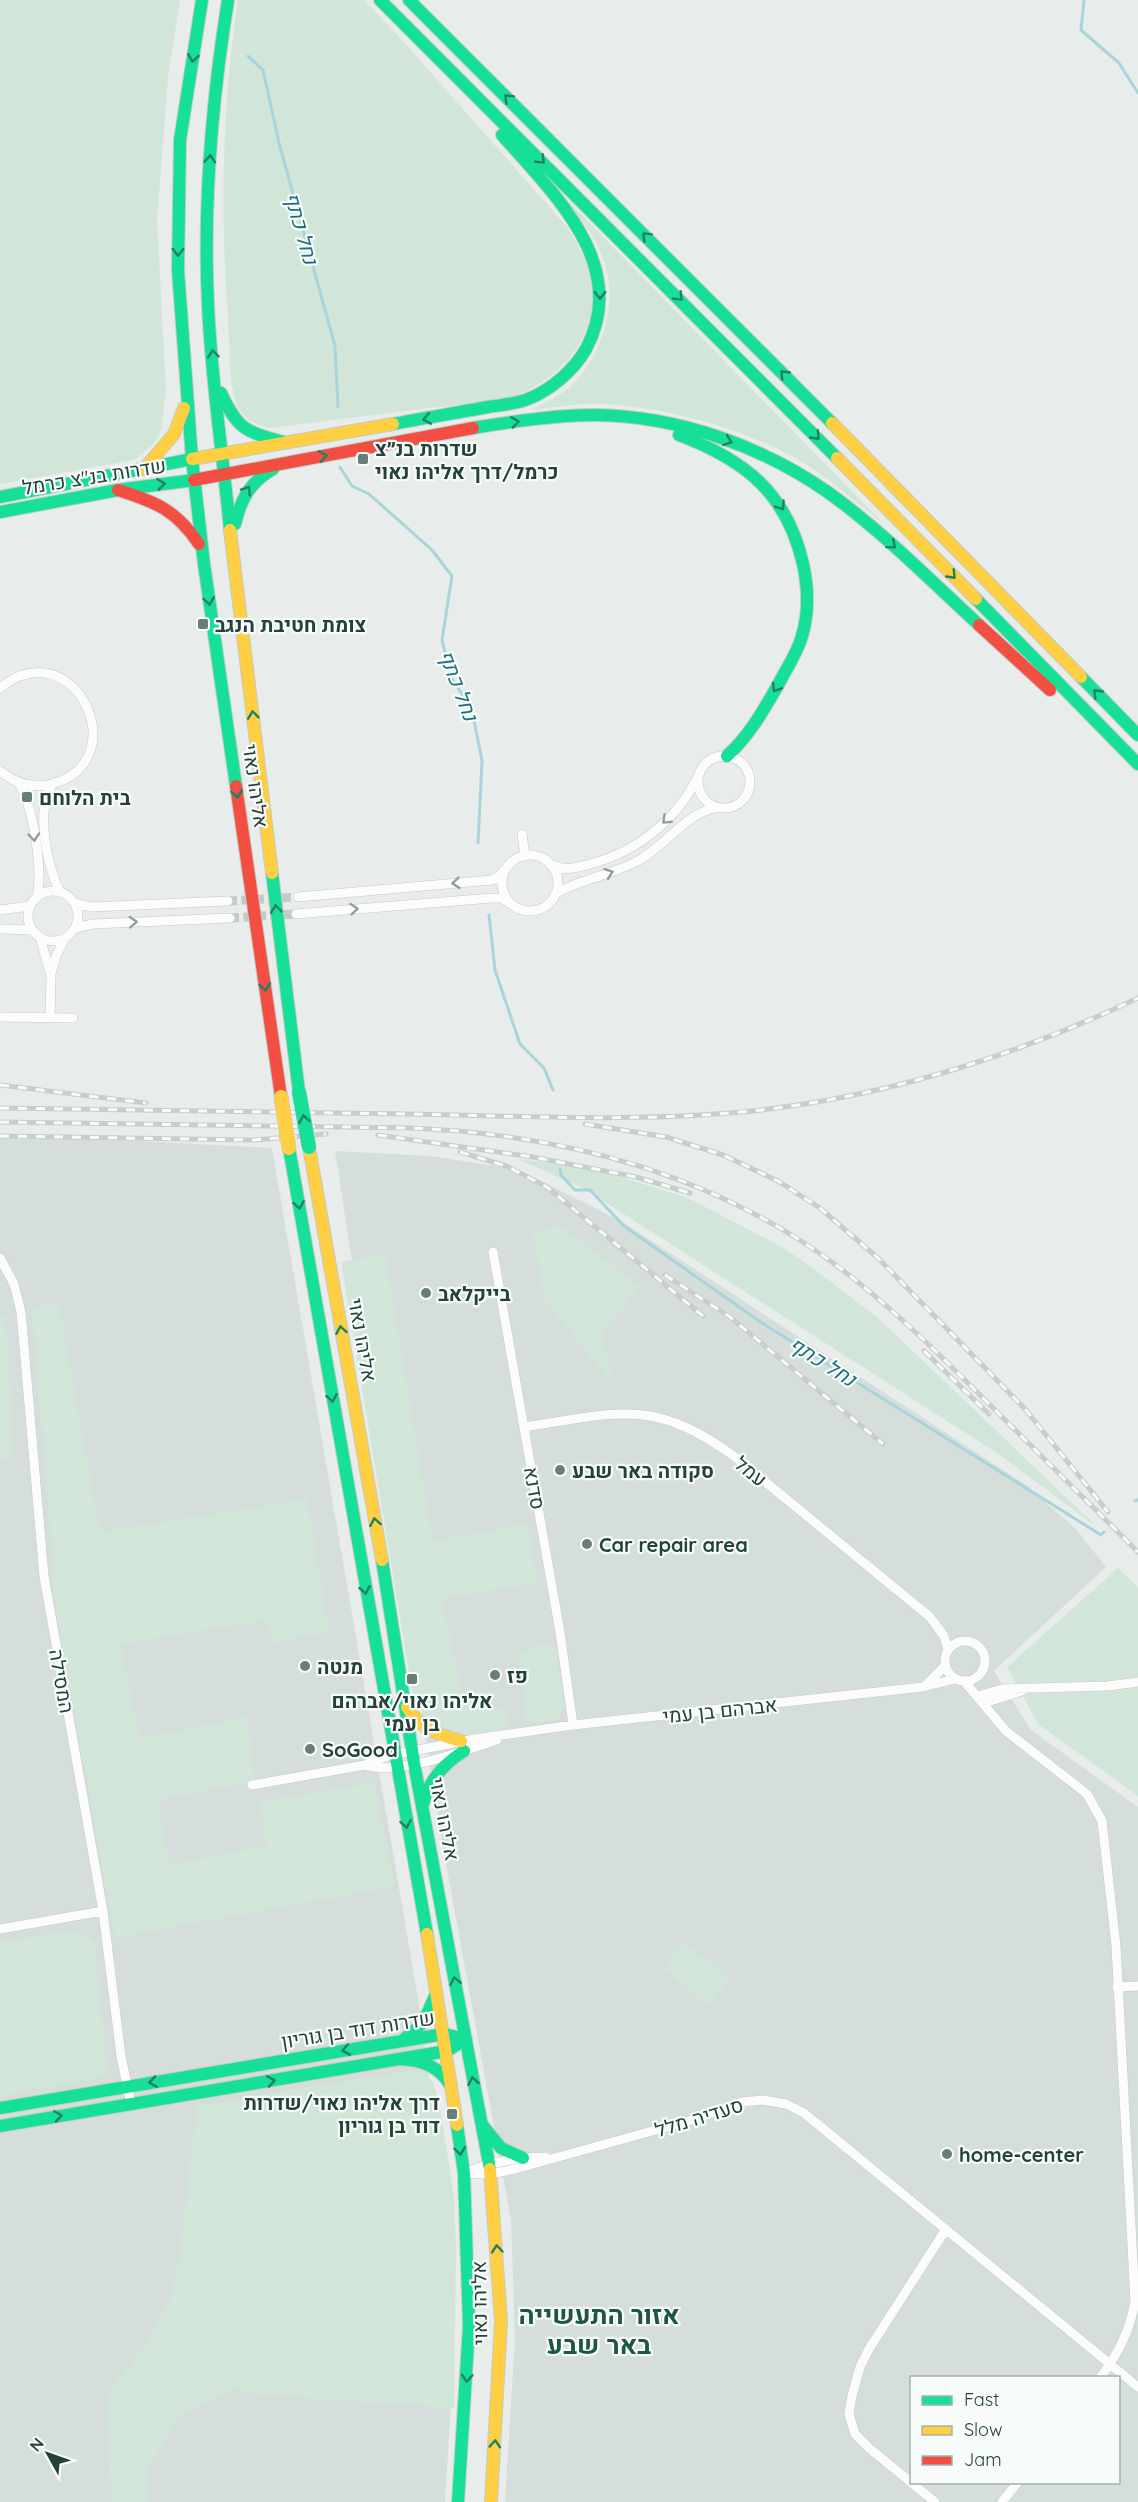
<svg xmlns="http://www.w3.org/2000/svg" width="1138" height="2502" font-family="Quicksand,Heebo,sans-serif">
<style>
.built{fill:#d6dedb;fill-rule:evenodd}
.green{fill:#d1e6d8}
.lines{fill:none;stroke-linecap:round;stroke-linejoin:round}
.stream{stroke:#a9d4db;stroke-width:3}
.street-tunnel{stroke:#c1cbc8;stroke-width:9;stroke-dasharray:9 4.5;stroke-linecap:butt}
.street-casing{stroke:#c5cac8;stroke-width:10}
.fast-casing{stroke:#c3cbc8;stroke-width:14}
.slow-casing{stroke:#c3cbc8;stroke-width:14}
.jam-casing{stroke:#c3cbc8;stroke-width:14}
.street{stroke:#fcfcfc;stroke-width:9}
.fast{stroke:#16e098;stroke-width:12}
.slow{stroke:#ffcf43;stroke-width:12}
.jam{stroke:#f24e42;stroke-width:12}
.rail-casing{stroke:#c9cdcc;stroke-width:5}
.rail{stroke:#f7fbf9;stroke-width:3;stroke-dasharray:9;stroke-linecap:butt}
.fast-bridge-casing{stroke:#c3ccc9;stroke-width:15;stroke-linecap:butt}
.slow-bridge-casing{stroke:#c3ccc9;stroke-width:15;stroke-linecap:butt}
.fast-bridge{stroke:#16e098;stroke-width:14}
.slow-bridge{stroke:#ffcf43;stroke-width:14}
.oneway{stroke:#1e8160}
.oneway2{stroke:#909f9b}
.poi-dot{fill:#697e78;stroke:#f7fbf9;stroke-width:2}
.labels{text-anchor:middle;dominant-baseline:central;stroke-width:4.5;stroke-linejoin:round;paint-order:stroke}
.poi-label{font-size:20px;font-weight:bold;fill:#24423a;stroke:#f7fbf9;text-anchor:start}
.street-label{font-size:20px;fill:#24423a;stroke:#f7fbf9}
.water-label{font-size:21px;font-style:italic;fill:#1c6f80;stroke:#f7fbf9}
.district-label{font-size:26px;font-weight:bold;fill:#1f5548;stroke:#f7fbf9}
</style>
<rect width="100%" height="100%" fill="#e8edeb"/>
<path class="built" d="M0,1138L102,1139L272,1148L421,2016L449,2239L454,2353L445,2502H0Z
M335,1151L431,1156L519,1170L621,1221L1026,1485L1075,1528L1106,1567L994,1671L1031,1730L1138,1807V2502H505L515,2337L511,2221L441,1836ZM912,2378H1118V2482H912Z"/>
<path class="green" d="M0,0H180L168,77L157,220L166,390L161,431L154,444L134,460L0,484Z
M238,0H364L395,32L567,227C578,245 590,265 592,287C597,342 558,380 510,398L269,428C251,424 238,415 234,396C228,374 230,343 228,319C220,212 222,106 238,0Z
M563,196L884,524C854,501 825,474 792,456C737,426 648,402 586,404C567,405 549,408 531,410C545,402 563,395 574,383C604,351 619,300 603,258C595,235 577,216 563,196Z
M517,1159L576,1166L621,1177L688,1198L782,1247L817,1271L879,1319L1097,1527L1000,1455L583,1188Z
M558,1225L641,1286L602,1333L613,1384L545,1301L533,1234Z
M385,1254L432,1537L439,1540L527,1524L538,1583L442,1598L461,1692C479,1712 517,1697 506,1732C482,1740 446,1741 429,1721C423,1714 418,1704 413,1696L341,1262Z
M59,1304L100,1532L307,1499L329,1631L274,1643L266,1620L121,1644L140,1739L247,1717L255,1781L158,1800L169,1865L267,1845L260,1802L374,1783L395,1886L115,1938L54,1596L49,1513L32,1307Z
M5,1316L14,1457L0,1460V1317Z
M1118,1568L1138,1587V1796L1038,1724L1007,1667Z
M545,1645L553,1648L556,1653L564,1702L558,1718L536,1724L525,1719L519,1657C522,1646 535,1647 545,1645Z
M64,1931L81,1934L94,1940L107,2071L99,2079L0,2096V1943Z
M685,1942L730,1979L708,2006L663,1968Z
M408,2071L424,2074L433,2082L439,2102L454,2197L456,2249L454,2408L259,2395L236,2388L179,2416L149,2467V2502H111L108,2392L146,2345L170,2300L180,2256L197,2106Z"/>
<g class="lines">
<path class="stream" d="M1084,0L1081,30L1119,63L1138,93
M248,56L263,70L279,143L335,346L338,407
M340,467L352,486L369,494L432,550L452,576L442,640L451,677L472,710L482,761L478,843
M489,915L495,970L520,1044L544,1068L553,1090
M560,1169L561,1175L575,1190H590L624,1226L762,1323L1101,1535L1104,1532
M1135,1501L1138,1500"/>
<path class="street-tunnel" d="M228,901L298,897
M230,918L296,914"/>
<g class="street-casing">
<path id="street" d="M0,688C73,628 138,760 52,784C33,789 15,783 0,771
M698 782a26 26 0 1 1 52 0a26 26 0 1 1-52 0Z
M18,782C33,804 43,870 37,896
M54,783C34,808 47,865 60,892
M522,834L525,856
M502 883a28 28 0 1 1 56 0a28 28 0 1 1-56 0Z
M550,864C564,872 575,868 590,864C638,852 680,817 700,772
M28 916a25 25 0 1 1 50 0a25 25 0 1 1-50 0Z
M555,894C582,878 614,875 641,859C668,843 685,814 717,807
M298,897L492,880L499,876L508,866
M75,903L91,907L228,901
M0,910L30,906
M296,914L492,898H501L512,905
M75,928L93,924L230,918
M0,929L32,930
M40,937L51,976L50,1018
M51,974L56,956L65,938
M0,1017L73,1018
M493,1252L560,1632L573,1725
M0,1258L14,1284L21,1312L44,1576L103,1911L121,2056L131,2104
M524,1427C616,1413 654,1397 735,1457L930,1617L944,1636L948,1650
M945 1661a20 20 0 1 1 40 0a20 20 0 1 1-40 0Z
M964,1681L1006,1731L1087,1794L1102,1821L1116,1946L1135,2301C1130,2331 1118,2354 1100,2378
M925,1686L945,1666
M978,1696L1002,1689L1108,1686L1138,1682
M984,1703L1022,1691
M365,1765C397,1776 464,1751 497,1740
M252,1785L365,1765L387,1756L474,1739L573,1725L923,1687L955,1679
M0,1929L103,1911
M1117,1987L1138,1986
M469,2171C494,2162 519,2157 546,2157
M464,2173L491,2174L515,2169L692,2120L742,2102L763,2100L786,2104L804,2113L1138,2387
M935,2502L869,2448L855,2434L849,2414L852,2396L860,2367L869,2349L946,2229
M1002,2502L1018,2482"/>
</g>
<g class="fast-casing">
<path id="fast" d="M202,0L180,140L178,270L192,459L204,564L236,786
M228,0C212,100 203,202 208,304C211,379 223,455 230,530
M380,0L837,458
M409,0L832,423
M221,393C238,430 245,431 283,442
M393,424C424,418 456,413 488,407C500,405 516,404 528,399C551,390 574,370 586,349C631,265 553,193 502,135
M473,428C514,421 554,415 595,415C678,416 762,446 829,493C883,532 930,580 979,625
M679,435C745,460 787,493 803,564C808,587 809,613 802,636C797,654 786,669 778,685C763,711 749,736 727,756
M0,497L192,459
M0,512L118,490L194,480
M235,524C241,499 250,482 273,469
M976,599L1138,764
M1081,677L1138,735
M272,873L299,1092
M289,1148L427,1934
M382,1560L414,1763L490,2169
M423,1804C429,1780 443,1764 464,1751
M403,2040L423,2023L436,1994
M399,2059C422,2060 439,2066 451,2086
M0,2108L444,2034L466,2039
M457,2125L464,2173L469,2326L458,2502
M0,2126L447,2051L466,2039
M483,2126L501,2148L523,2158"/>
</g>
<g class="slow-casing">
<path id="slow" d="M832,423L1081,677
M837,458L976,599
M192,459L393,424
M144,469L174,434L184,408
M230,530L272,873
M309,1147L382,1560
M407,1707C420,1728 438,1735 461,1741
M427,1934L457,2125
M490,2169L501,2321L491,2502"/>
</g>
<g class="jam-casing">
<path id="jam" d="M194,480L473,428
M118,490C156,502 176,510 199,544
M979,625L1050,690
M236,786L281,1097"/>
</g>
<use href="#street" class="street"/>
<use href="#fast" class="fast"/>
<use href="#slow" class="slow"/>
<use href="#jam" class="jam"/>
<g class="rail-casing">
<path id="rail" d="M0,1085L146,1103
M0,1108C136,1110 271,1112 407,1114C524,1116 643,1123 761,1110C891,1095 1020,1054 1138,998
M0,1122L411,1128C552,1134 687,1167 806,1244C874,1289 930,1345 987,1402C1037,1452 1088,1502 1138,1552
M585,1124L666,1137L723,1155L778,1181L820,1208L879,1259L1025,1409L1108,1512
M378,1135L533,1157L636,1177L690,1193
M0,1136L253,1140L326,1134
M460,1152L506,1166L547,1187L703,1316
M665,1275L730,1317L883,1444
M924,1351L989,1414"/>
</g>
<use href="#rail" class="rail"/>
<g class="fast-bridge-casing">
<path id="fast-bridge" d="M299,1092L309,1147"/>
</g>
<g class="slow-bridge-casing">
<path id="slow-bridge" d="M281,1097L289,1148"/>
</g>
<use href="#fast-bridge" class="fast-bridge"/>
<use href="#slow-bridge" class="slow-bridge"/>
</g>
<defs><path id="oneway-chevron" d="M-2-3.5L2.5 0L-2 3.5" fill="none" stroke-width="1.6" stroke-linecap="round" stroke-linejoin="round" transform="scale(1.5)"/></defs>
<g class="oneway">
<use href="#oneway-chevron" transform="translate(193 58) rotate(99)"/>
<use href="#oneway-chevron" transform="translate(508 98) rotate(-135)"/>
<use href="#oneway-chevron" transform="translate(210 159) rotate(-86)"/>
<use href="#oneway-chevron" transform="translate(541 160) rotate(45)"/>
<use href="#oneway-chevron" transform="translate(646 236) rotate(-135)"/>
<use href="#oneway-chevron" transform="translate(178 252) rotate(91)"/>
<use href="#oneway-chevron" transform="translate(600 295) rotate(90)"/>
<use href="#oneway-chevron" transform="translate(679 297) rotate(45)"/>
<use href="#oneway-chevron" transform="translate(213 354) rotate(-96)"/>
<use href="#oneway-chevron" transform="translate(784 374) rotate(-134)"/>
<use href="#oneway-chevron" transform="translate(427 419) rotate(170)"/>
<use href="#oneway-chevron" transform="translate(515 422) rotate(-8)"/>
<use href="#oneway-chevron" transform="translate(816 436) rotate(46)"/>
<use href="#oneway-chevron" transform="translate(728 441) rotate(21)"/>
<use href="#oneway-chevron" transform="translate(323 456) rotate(-11)"/>
<use href="#oneway-chevron" transform="translate(161 484) rotate(-7)"/>
<use href="#oneway-chevron" transform="translate(247 490) rotate(-56)"/>
<use href="#oneway-chevron" transform="translate(781 506) rotate(55)"/>
<use href="#oneway-chevron" transform="translate(892 545) rotate(40)"/>
<use href="#oneway-chevron" transform="translate(952 575) rotate(46)"/>
<use href="#oneway-chevron" transform="translate(209 601) rotate(82)"/>
<use href="#oneway-chevron" transform="translate(776 688) rotate(120)"/>
<use href="#oneway-chevron" transform="translate(1097 693) rotate(-134)"/>
<use href="#oneway-chevron" transform="translate(253 715) rotate(-97)"/>
<use href="#oneway-chevron" transform="translate(237 794) rotate(82)"/>
<use href="#oneway-chevron" transform="translate(276 909) rotate(-97)"/>
<use href="#oneway-chevron" transform="translate(265 987) rotate(82)"/>
<use href="#oneway-chevron" transform="translate(304 1119) rotate(-100)"/>
<use href="#oneway-chevron" transform="translate(299 1205) rotate(80)"/>
<use href="#oneway-chevron" transform="translate(341 1330) rotate(-100)"/>
<use href="#oneway-chevron" transform="translate(332 1398) rotate(80)"/>
<use href="#oneway-chevron" transform="translate(375 1522) rotate(-100)"/>
<use href="#oneway-chevron" transform="translate(365 1590) rotate(80)"/>
<use href="#oneway-chevron" transform="translate(406 1824) rotate(80)"/>
<use href="#oneway-chevron" transform="translate(455 1981) rotate(-101)"/>
<use href="#oneway-chevron" transform="translate(346 2050) rotate(170)"/>
<use href="#oneway-chevron" transform="translate(271 2081) rotate(-10)"/>
<use href="#oneway-chevron" transform="translate(473 2081) rotate(-100)"/>
<use href="#oneway-chevron" transform="translate(153 2082) rotate(171)"/>
<use href="#oneway-chevron" transform="translate(58 2116) rotate(-9)"/>
<use href="#oneway-chevron" transform="translate(460 2151) rotate(82)"/>
<use href="#oneway-chevron" transform="translate(497 2249) rotate(-95)"/>
<use href="#oneway-chevron" transform="translate(467 2378) rotate(93)"/>
<use href="#oneway-chevron" transform="translate(495 2444) rotate(-86)"/>
</g>
<g class="oneway2">
<use href="#oneway-chevron" transform="translate(666 820) rotate(136)"/>
<use href="#oneway-chevron" transform="translate(34 837) rotate(85)"/>
<use href="#oneway-chevron" transform="translate(609 873) rotate(-20)"/>
<use href="#oneway-chevron" transform="translate(456 883) rotate(175)"/>
<use href="#oneway-chevron" transform="translate(354 909) rotate(-5)"/>
<use href="#oneway-chevron" transform="translate(133 922) rotate(-3)"/>
</g>
<g class="poi-dot">
<rect x="357" y="453" width="12" height="12" rx="3"/>
<rect x="197" y="618" width="12" height="12" rx="3"/>
<rect x="21" y="791" width="12" height="12" rx="3"/>
<circle cx="426" cy="1293" r="6"/>
<circle cx="560" cy="1470" r="6"/>
<circle cx="587" cy="1544" r="6"/>
<circle cx="305" cy="1666" r="6"/>
<circle cx="495" cy="1675" r="6"/>
<rect x="406" y="1673" width="12" height="12" rx="3"/>
<circle cx="310" cy="1749" r="6"/>
<rect x="446" y="2108" width="12" height="12" rx="3"/>
<circle cx="947" cy="2154" r="6"/>
</g>
<g class="labels">
<g class="poi-label">
<text x="375" y="448">שדרות בנ״צ<tspan x="375" dy="23">כרמל/דרך אליהו נאוי</tspan></text>
<text x="215" y="624">צומת חטיבת הנגב</text>
<text x="39" y="797">בית הלוחם</text>
<text x="438" y="1293">בייקלאב</text>
<text x="572" y="1470">סקודה באר שבע</text>
<text x="599" y="1544">Car repair area</text>
<text x="317" y="1666">מנטה</text>
<text x="507" y="1675">פז</text>
<text x="412" y="1700" text-anchor="middle">אליהו נאוי/אברהם<tspan x="412" dy="23">בן עמי</tspan></text>
<text x="322" y="1749">SoGood</text>
<text x="440" y="2102" text-anchor="end">דרך אליהו נאוי/שדרות<tspan x="440" dy="23">דוד בן גוריון</tspan></text>
<text x="959" y="2154">home-center</text>
</g>
<g class="street-label">
<text transform="translate(94 476) rotate(-9)">שדרות בנ"צ כרמל</text>
<text transform="translate(256 786) rotate(82)">אליהו נאוי</text>
<text transform="translate(363 1340) rotate(80)">אליהו נאוי</text>
<text transform="translate(751 1471) rotate(39)">עמל</text>
<text transform="translate(535 1488) rotate(80)">סדנא</text>
<text transform="translate(62 1681) rotate(80)">המסילה</text>
<text transform="translate(720 1710) rotate(-6)">אברהם בן עמי</text>
<text transform="translate(445 1819) rotate(79)">אליהו נאוי</text>
<text transform="translate(358 2029) rotate(-9)">שדרות דוד בן גוריון</text>
<text transform="translate(699 2117) rotate(-17)">סעדיה מלל</text>
<text transform="translate(479 2303) rotate(-91)">אליהו נאוי</text>
</g>
<g class="water-label">
<text transform="translate(302 228) rotate(74)">נחל כתף</text>
<text transform="translate(459 685) rotate(69)">נחל כתף</text>
<text transform="translate(823 1361) rotate(32)">נחל כתף</text>
</g>
<g class="district-label">
<text x="599" y="2314">אזור התעשייה<tspan x="599" dy="30">באר שבע</tspan></text>
</g>
</g>
<rect x="910" y="2376" width="210" height="108" fill="#f7fbf9" stroke="#a3b1ad" stroke-width="1.5"/>
<rect x="922" y="2396" width="30" height="9" fill="#16e098" stroke="#a3b1ad" stroke-width="1.5"/>
<text x="964" y="2406" font-size="18" fill="#24423a">Fast</text>
<rect x="922" y="2426" width="30" height="9" fill="#ffcf43" stroke="#a3b1ad" stroke-width="1.5"/>
<text x="964" y="2436" font-size="18" fill="#24423a">Slow</text>
<rect x="922" y="2456" width="30" height="9" fill="#f24e42" stroke="#a3b1ad" stroke-width="1.5"/>
<text x="964" y="2466" font-size="18" fill="#24423a">Jam</text>
<g transform="translate(48 2454) rotate(310)" stroke="#f7fbf9" stroke-width="4.5" paint-order="stroke">
<path d="M0-4.5L10 22L0 15L-10 22Z" fill="#24423a"/>
<text y="-9" font-size="16" font-weight="bold" text-anchor="middle" fill="#24423a">N</text>
</g>
</svg>
